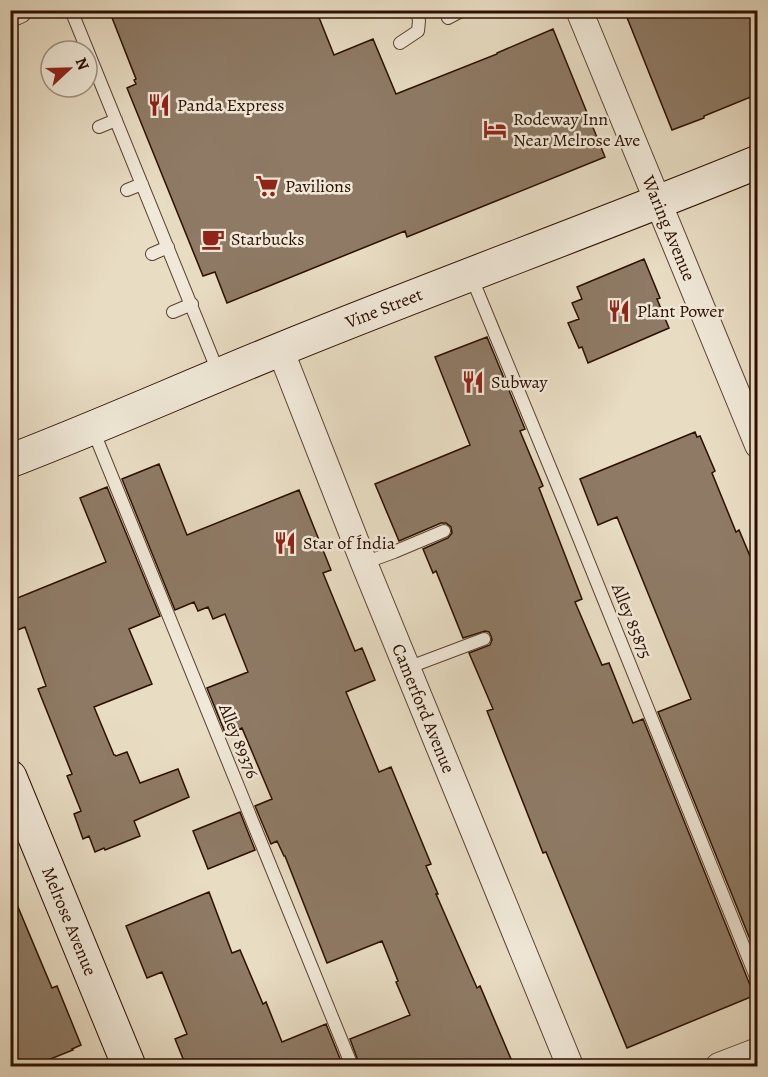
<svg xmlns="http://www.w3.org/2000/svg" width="768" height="1077" font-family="Alegreya,serif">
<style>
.building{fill:#8e7a65;stroke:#2c0f00;stroke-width:1.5}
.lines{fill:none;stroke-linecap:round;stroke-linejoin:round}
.service-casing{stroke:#5b4231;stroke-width:14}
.minor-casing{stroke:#5b4231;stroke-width:28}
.secondary-casing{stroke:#2c0f00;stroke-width:35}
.service{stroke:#f0e8d8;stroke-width:12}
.minor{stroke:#f0e8d8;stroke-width:26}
.secondary{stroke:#f0e8d8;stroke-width:33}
.labels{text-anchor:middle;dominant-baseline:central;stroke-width:5;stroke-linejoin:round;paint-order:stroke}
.poi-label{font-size:18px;fill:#2c0f00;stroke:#f0e8d8;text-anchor:start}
.street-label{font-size:18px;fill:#2c0f00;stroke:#f0e8d8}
</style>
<rect width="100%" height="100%" fill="#e8dcc3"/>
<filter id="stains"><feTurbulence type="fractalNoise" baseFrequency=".00333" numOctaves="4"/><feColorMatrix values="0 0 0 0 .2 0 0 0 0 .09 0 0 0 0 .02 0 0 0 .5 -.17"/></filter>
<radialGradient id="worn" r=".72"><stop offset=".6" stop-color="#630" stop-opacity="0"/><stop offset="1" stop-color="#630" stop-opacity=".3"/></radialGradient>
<path class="building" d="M109,10H316L334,55L373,39L396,94L497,54V53L553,29L605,157L407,237L405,231L227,303L215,272L203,276L127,88L136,84L134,80L136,79Z
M624,10H758V94L704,116V118L672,130Z
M644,259L660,298L657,299L669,328L588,363L582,347L579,348L568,323L579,319L572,303L582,299L577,287Z
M487,337L525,429L520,431L543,486L539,488L582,599L575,602L602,665L609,663L633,723L643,719L750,985L753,989L758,990V994L627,1048L546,852L543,853L487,711L493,709L469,653L490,645L492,640L491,636L489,632L485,631L463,638L436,571L433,573L423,549L448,538L452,533L451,527L446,523H441L399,541L375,484L470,445L435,357Z
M695,432L697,437L700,436L715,471L712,473L736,532L739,530L758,575V959L658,712L691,699L617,517L598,525L580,479Z
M159,464L187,535L299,490L331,570L323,573L355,651L362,648L375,680L346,692L379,772L391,767L431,864L426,866L438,894H436L477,988L480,986L514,1066H360L350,1039L410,1015L396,982L398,981L382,941L327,963L285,856H284L277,841L271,844L255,806L272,799L242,728L226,735L207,688L248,672L225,614L213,619L208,607L198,611L194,602L175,610L122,479Z
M107,487L160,616L129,629L152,684L94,707L114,755H115L116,756L127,752L140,783L178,769L189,797L134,821L140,836L105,850L104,848L95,852L89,836L83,839L74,814L81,811L67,776L72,774L38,689L46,686L25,627L10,633V601L106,562L80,498Z
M240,812L255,850L208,869L193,831Z
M10,888L52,988L57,986L81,1045L72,1049L73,1050L33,1066H10Z
M209,892L232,953L240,950L263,1004L266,1002L282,1042L326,1024L343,1066H186L175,1039L187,1034L162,972L147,978L126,926Z"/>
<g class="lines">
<g class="service-casing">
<path id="service" d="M71,10L219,374
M448,18L463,10
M400,43L418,31L419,21L417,10
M99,127L116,120
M127,190L142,184
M152,254L168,247
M471,276L566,506L758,982
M173,312L192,304
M93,430L352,1066
M364,563L394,552L444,531
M407,668L484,639"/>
</g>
<g class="minor-casing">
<g id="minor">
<path id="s1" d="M579,10L758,445"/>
<path d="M10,14L19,10"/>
<path id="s2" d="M280,349L364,563L570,1066"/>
<path d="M719,1066L758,1051"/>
</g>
</g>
<g class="secondary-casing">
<g id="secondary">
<path id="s3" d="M10,461C101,426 190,386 279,350C438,285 599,227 758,162"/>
<path id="s4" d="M10,777L129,1066"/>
</g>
</g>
<use href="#service" class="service"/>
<use href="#minor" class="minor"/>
<use href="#secondary" class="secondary"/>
</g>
<defs>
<g id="restaurant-bare" transform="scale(1.8)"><path d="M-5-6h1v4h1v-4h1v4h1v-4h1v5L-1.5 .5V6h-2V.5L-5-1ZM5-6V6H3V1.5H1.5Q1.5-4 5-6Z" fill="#8f2418" stroke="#f0e8d8" stroke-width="2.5" paint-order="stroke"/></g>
<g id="hotel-bare" transform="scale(1.8)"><path d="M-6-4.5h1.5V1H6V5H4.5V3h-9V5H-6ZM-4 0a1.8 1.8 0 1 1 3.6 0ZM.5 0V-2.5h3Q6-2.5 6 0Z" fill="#8f2418" stroke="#f0e8d8" stroke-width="2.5" paint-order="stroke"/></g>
<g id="supermarket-bare" transform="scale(1.8)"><path d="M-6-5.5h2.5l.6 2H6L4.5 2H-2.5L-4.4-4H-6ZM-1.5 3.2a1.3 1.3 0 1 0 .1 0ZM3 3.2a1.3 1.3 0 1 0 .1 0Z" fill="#8f2418" stroke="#f0e8d8" stroke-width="2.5" paint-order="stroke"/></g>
<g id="cafe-bare" transform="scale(1.8)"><path d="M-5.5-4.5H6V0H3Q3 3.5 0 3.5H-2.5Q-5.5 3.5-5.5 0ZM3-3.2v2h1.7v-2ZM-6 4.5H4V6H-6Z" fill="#8f2418" stroke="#f0e8d8" stroke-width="2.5" paint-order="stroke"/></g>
</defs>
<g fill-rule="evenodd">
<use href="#restaurant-bare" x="159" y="105"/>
<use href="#hotel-bare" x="495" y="129"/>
<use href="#supermarket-bare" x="267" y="186"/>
<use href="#cafe-bare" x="213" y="239"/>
<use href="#restaurant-bare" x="619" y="311"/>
<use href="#restaurant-bare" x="473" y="382"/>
<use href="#restaurant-bare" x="285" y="543"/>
</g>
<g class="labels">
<g class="poi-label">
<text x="177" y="105">Panda Express</text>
<text x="513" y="119">Rodeway Inn<tspan x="513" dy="21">Near Melrose Ave</tspan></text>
<text x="285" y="186">Pavilions</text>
<text x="231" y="239">Starbucks</text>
<text x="637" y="311">Plant Power</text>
<text x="491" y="382">Subway</text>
<text x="303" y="543">Star of Índia</text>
</g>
<g class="street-label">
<text stroke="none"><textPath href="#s1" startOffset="236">Waring Avenue</textPath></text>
<text stroke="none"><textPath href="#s3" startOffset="404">Vine Street</textPath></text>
<text transform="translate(632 621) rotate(68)">Alley 85875</text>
<text stroke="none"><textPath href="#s2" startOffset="387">Camerford Avenue</textPath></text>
<text transform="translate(239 741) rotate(68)">Alley 89376</text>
<text stroke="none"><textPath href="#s4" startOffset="156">Melrose Avenue</textPath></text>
</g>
</g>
<rect width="768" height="1077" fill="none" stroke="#e8dcc3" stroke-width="36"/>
<rect x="12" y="12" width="744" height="1053" fill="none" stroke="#2c0f00" stroke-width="3"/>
<rect x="18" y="18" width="732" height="1041" fill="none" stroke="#2c0f00" stroke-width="1.5"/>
<g transform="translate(69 69) rotate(68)"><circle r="28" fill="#f0e8d8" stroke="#a29182" stroke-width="1.5"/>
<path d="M0-4.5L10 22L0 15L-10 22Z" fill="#8f2418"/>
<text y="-9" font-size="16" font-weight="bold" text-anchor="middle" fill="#2c0f00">N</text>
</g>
<rect width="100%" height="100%" filter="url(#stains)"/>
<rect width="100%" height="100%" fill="url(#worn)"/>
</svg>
